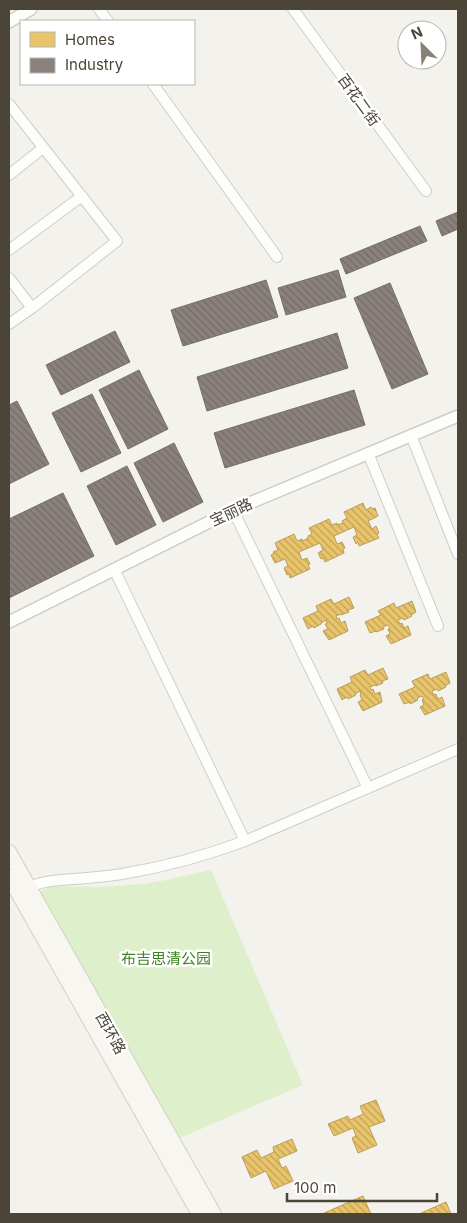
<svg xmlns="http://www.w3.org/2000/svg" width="467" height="1223" font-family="Inter,'Noto Sans SC',sans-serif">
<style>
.green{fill:#deefcb}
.homes{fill:url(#homes-back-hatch);stroke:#ba9e5b}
.industry{fill:url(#industry-back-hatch);stroke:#776f67}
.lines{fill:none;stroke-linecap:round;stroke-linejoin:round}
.minor-casing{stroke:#cfcdc7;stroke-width:12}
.tertiary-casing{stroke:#cfcdc7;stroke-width:14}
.secondary-casing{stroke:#d3d0c4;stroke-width:16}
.minor{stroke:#fdfdfc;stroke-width:10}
.tertiary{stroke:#fdfdfc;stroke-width:11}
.secondary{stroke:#f7f6f0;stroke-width:14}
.labels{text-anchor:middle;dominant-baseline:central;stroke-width:5;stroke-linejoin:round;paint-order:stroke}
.street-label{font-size:15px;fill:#4b4537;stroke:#fff}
.park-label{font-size:15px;fill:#418324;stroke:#fff}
</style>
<defs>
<pattern id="homes-back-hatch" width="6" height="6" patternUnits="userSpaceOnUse" patternTransform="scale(1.25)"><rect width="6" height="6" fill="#e9c46a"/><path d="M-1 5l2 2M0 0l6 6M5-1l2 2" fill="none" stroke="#bfa158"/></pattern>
<pattern id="industry-back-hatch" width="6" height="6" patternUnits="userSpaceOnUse" patternTransform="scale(1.25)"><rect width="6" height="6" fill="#8a817c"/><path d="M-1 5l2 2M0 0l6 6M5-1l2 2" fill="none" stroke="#736b66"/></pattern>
</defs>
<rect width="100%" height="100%" fill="#f3f2ed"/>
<path class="green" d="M211,870L303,1085L180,1138L39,892L52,886L98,887L144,884L166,880Z"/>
<path class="homes" d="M363,503L366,510L371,507L372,509L375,508L378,516L368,521L372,529L376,526L379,533L377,534L379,538L359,546L358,542L356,544L353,537L357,535L354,527L334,536L337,544L342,542L345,548L343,549L344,553L325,562L323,558L321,559L318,553L323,550L320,543L299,552L302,560L307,558L310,564L308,565L310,569L290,578L289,574L287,575L284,568L288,566L285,559L275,563L271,555L274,554L273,552L278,550L275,543L294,534L297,541L302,539L303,541L308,538V536L312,534L309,528L329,519L332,525L337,523V525L343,523L342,521L347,518L344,512Z
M349,597L354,608L348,610L349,612L341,615V614L336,616L337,619L339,618L341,623L345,621L348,631L329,640L323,631L328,629L325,624H327L326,620L321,623V624L314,628L313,626L308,629L303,618L318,611L316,606L331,599L334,604Z
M412,601L416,612L411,615L412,616L404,620L403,618L398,620L400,624L402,623L404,628L408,626L411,635L391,644L386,636L390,634L388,629L390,628L388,625L383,627L384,629L376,632V631L370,633L365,622L381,615L378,611L394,603L396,608Z
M383,668L388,679L382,681L383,683L376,686L375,685L370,687L371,690L373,689L375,694L380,692L382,702L363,711L358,702L362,700L360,695H361L360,691L355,694L356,695L348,699L347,697L342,700L337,689L352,682L350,677L365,670L368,675Z
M446,672L450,683L445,686L446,687L438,691L437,689L432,691L434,695L436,694L438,699L442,697L445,706L425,715L420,707L424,705L422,700L424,699L422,696L417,698L418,700L410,704V702L404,704L399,694L415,687L412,681L428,674L430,679Z
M376,1100L385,1121L369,1127L377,1145L358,1153L352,1138L356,1136L353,1128L334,1136L328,1124L348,1116L350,1120L363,1114L360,1106Z
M292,1139L297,1151L278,1159L282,1168L286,1166L293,1181L274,1189L266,1171L251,1178L242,1157L257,1150L261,1158L274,1152L273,1147Z
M363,1196L371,1214H322Z
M446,1202L451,1214H419Z"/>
<path class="industry" d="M458,212V229L442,236L436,221Z
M420,226L427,241L346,274L340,259Z
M338,270L346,297L286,315L278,288Z
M266,280L278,317L183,346L171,310Z
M390,283L428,374L392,389L354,298Z
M115,331L130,362L61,395L46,365Z
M337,333L348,368L207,411L197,377Z
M139,370L168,429L128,449L99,390Z
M354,390L365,425L225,468L214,433Z
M92,394L121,453L81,472L52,413Z
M17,401L49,464L9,484V405Z
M174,443L203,502L163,522L134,463Z
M127,466L156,525L116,545L87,486Z
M63,493L94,556L9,598V519Z"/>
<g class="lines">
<g class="minor-casing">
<path id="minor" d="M99,9L108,21
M293,9L426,191
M153,84L277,257
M9,104L117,241L32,308L9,324
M9,175L43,148
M9,250L82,196
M9,278L32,308
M411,435L458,554
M368,453L438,626
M233,510L368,788
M114,569L245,841
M23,890C42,879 66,880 87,878C99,877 110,876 122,874C164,867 205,856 245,841L458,749"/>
</g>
<g class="tertiary-casing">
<path id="tertiary" d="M9,22L31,9
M9,622L233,510L458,416"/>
</g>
<g class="secondary-casing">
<path id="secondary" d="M9,852L214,1214
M9,877L199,1214"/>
</g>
<use href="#minor" class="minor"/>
<use href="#tertiary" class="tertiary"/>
<use href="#secondary" class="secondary"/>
</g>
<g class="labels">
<g class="street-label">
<text transform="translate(359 100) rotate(54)">百花二街</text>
<text transform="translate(231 512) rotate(-25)">宝丽路</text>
<text transform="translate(111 1033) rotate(61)">西环路</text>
</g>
<g class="park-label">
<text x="166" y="958">布吉思清公园</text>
</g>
</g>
<rect width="467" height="1223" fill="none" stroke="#4b4537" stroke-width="20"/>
<rect x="20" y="20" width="175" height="65" fill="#ffffff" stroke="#b7b5af"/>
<rect x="30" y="32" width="25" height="15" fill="#e9c46a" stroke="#b7b5af"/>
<text x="65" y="45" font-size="15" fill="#4b4537">Homes</text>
<rect x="30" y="58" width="25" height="15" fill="#8a817c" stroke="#b7b5af"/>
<text x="65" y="70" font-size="15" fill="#4b4537">Industry</text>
<g transform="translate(422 45) rotate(336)"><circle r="24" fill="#ffffff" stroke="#b7b5af"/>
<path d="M0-4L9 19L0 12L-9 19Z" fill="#868277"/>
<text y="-8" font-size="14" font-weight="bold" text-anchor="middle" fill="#4b4537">N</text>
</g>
<path d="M287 1193v8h150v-8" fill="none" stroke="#4b4537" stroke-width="2.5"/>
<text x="294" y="1193" font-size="15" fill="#4b4537" stroke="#ffffff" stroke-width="4" paint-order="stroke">100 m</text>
</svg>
